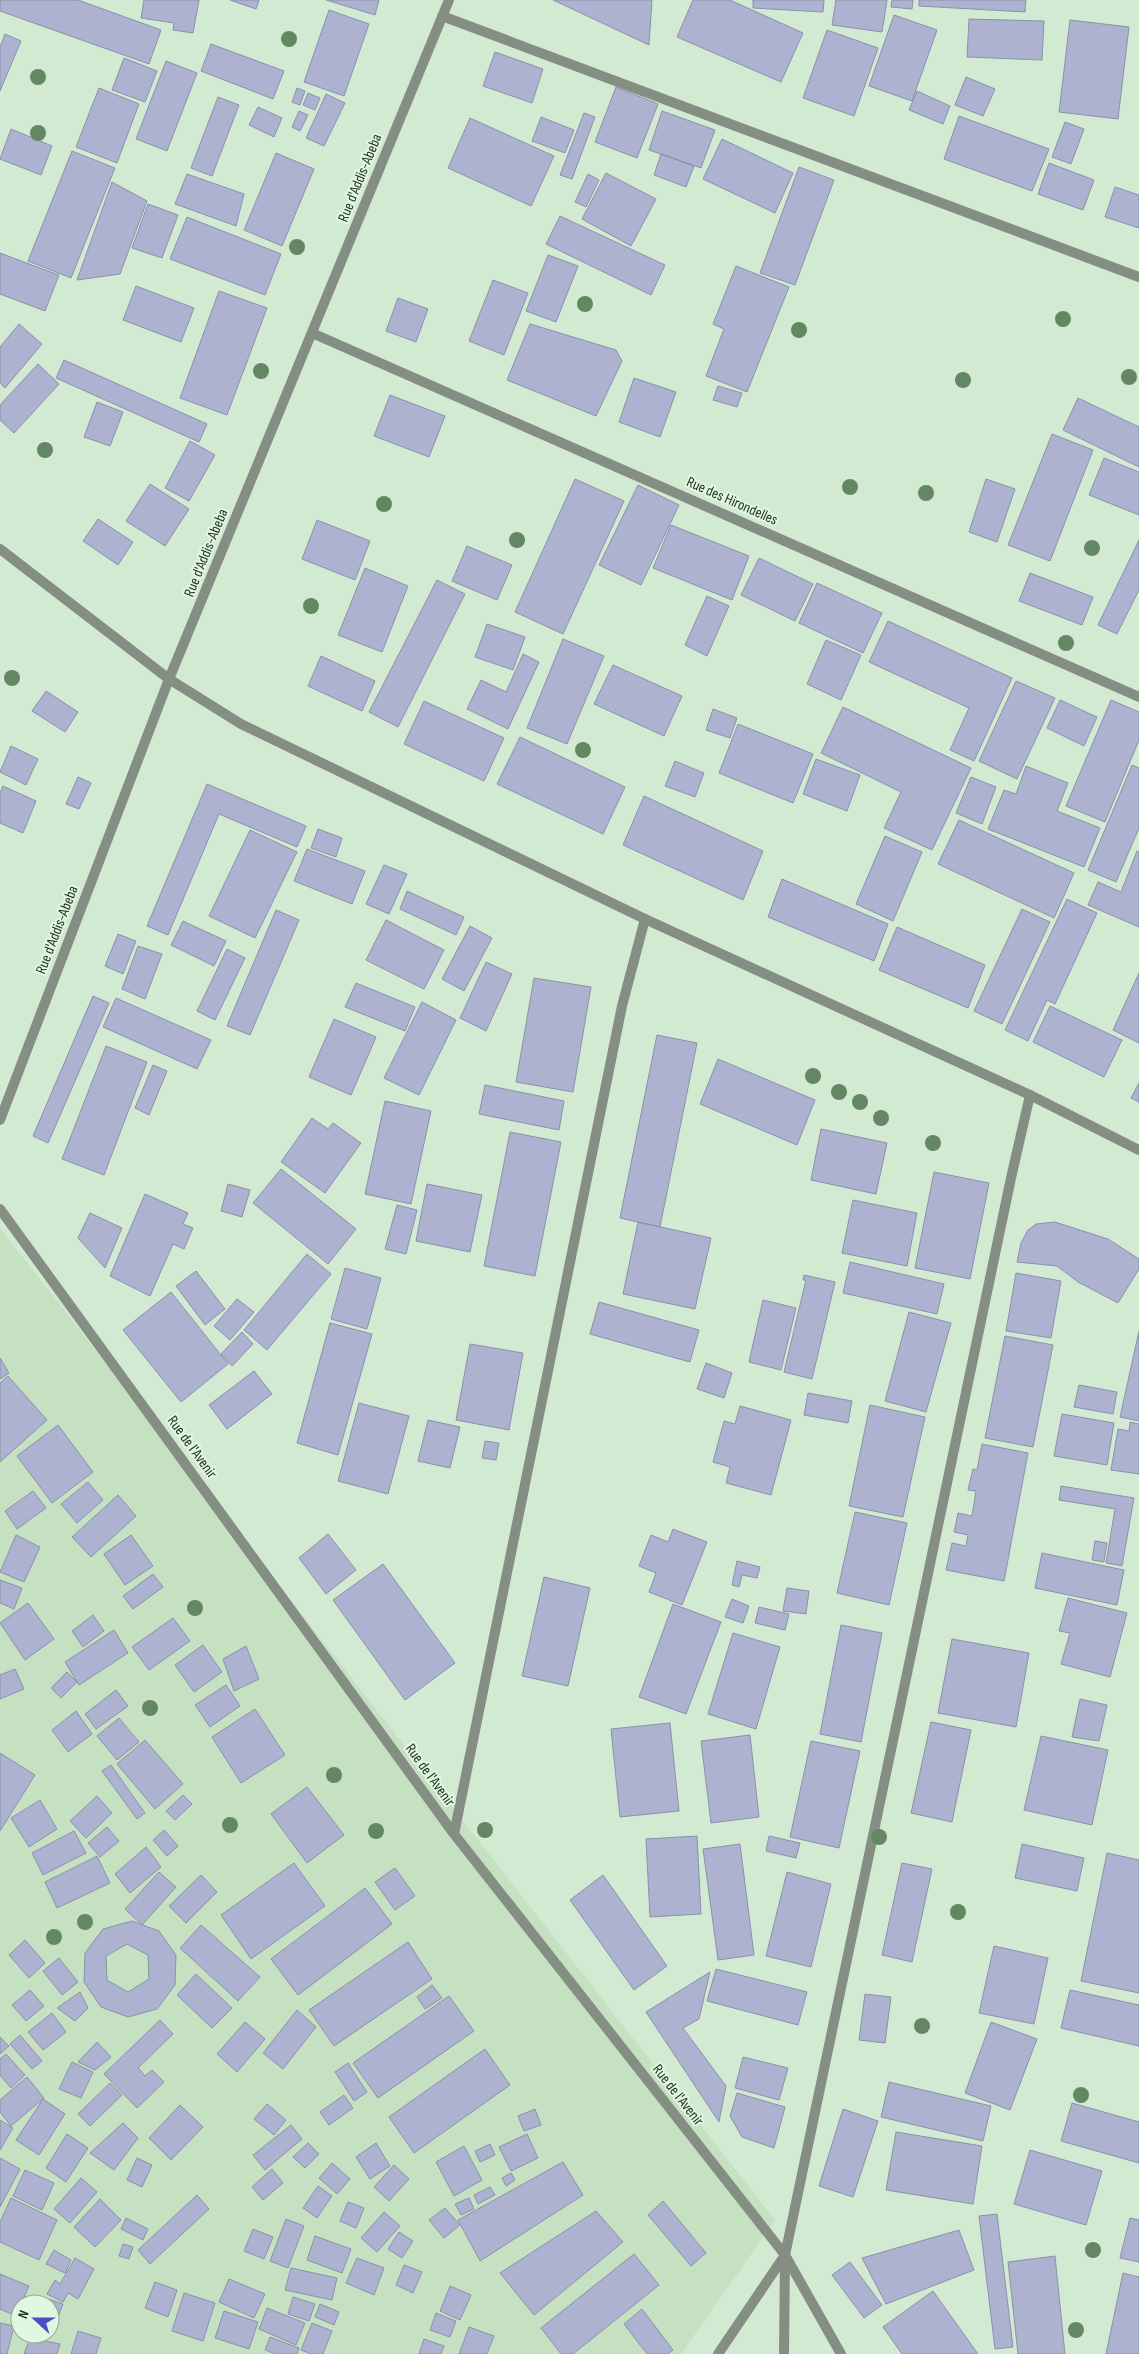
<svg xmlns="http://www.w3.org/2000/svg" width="1139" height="2354" font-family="'Sofia Sans Condensed',sans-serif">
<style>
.built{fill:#c5e1c2;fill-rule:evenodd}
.building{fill:#acb2cf;stroke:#8a91ac;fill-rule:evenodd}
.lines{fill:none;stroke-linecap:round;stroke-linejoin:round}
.service{stroke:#848e83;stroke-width:10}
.minor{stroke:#848e83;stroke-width:10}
.tertiary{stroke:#848e83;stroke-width:10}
.tree{fill:#628762}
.labels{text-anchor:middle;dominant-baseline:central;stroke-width:4;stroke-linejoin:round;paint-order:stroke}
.street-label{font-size:15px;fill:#283127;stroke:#e0f8df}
</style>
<rect width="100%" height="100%" fill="#d3ead2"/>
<path class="built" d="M0,1228L775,2220L681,2354H0ZM20,2304H50V2334H20Z"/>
<path class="building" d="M0,0H78L161,30L149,64L0,11Z
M144,0H199L193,33L173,30L174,23L141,18Z
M230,0H259L256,9Z
M326,0H379L375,15Z
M553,0H652L649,45Z
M693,0H730L803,33L781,82L677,37Z
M753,0H824L823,12L753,8Z
M836,0H887L882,32L832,25Z
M892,0H913L912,9L891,7Z
M919,0H1026L1025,12L919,6Z
M329,10L369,24L344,96L304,82Z
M894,15L937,30L912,101L869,86Z
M969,19L1044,21L1042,60L967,57Z
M1070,20L1129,27L1118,119L1059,112Z
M827,30L878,48L854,116L803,98Z
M5,34L21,41L0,91V47Z
M211,44L284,71L273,99L201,71Z
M495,52L543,69L532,103L483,86Z
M124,58L157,71L145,102L112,90Z
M166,61L197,73L167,151L136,139Z
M966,77L995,89L983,116L955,105Z
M616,87L658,104L637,158L595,142Z
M99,88L139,104L117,163L76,147Z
M297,88L305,91L300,105L292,102Z
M917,91L950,106L943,124L909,110Z
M308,93L320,98L315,110L303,105Z
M326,94L345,103L324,146L306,138Z
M218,97L239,105L212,176L191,168Z
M258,107L282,118L274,137L249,125Z
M299,111L308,115L300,131L292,127Z
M662,111L715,130L701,168L649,150Z
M584,113L595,117L572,179L560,175Z
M959,116L1049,149L1032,191L944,159Z
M541,117L574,130L565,153L532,141Z
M470,118L554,156L531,206L448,168Z
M1065,122L1084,129L1071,164L1052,157Z
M11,129L52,146L41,175L0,159Z
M722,139L793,173L775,213L703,179Z
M72,151L115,168L71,278L28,261Z
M276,153L314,169L282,246L244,230Z
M661,154L694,166L686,187L654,175Z
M1049,163L1094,180L1083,210L1038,194Z
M799,167L834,180L795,285L760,273Z
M606,173L656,199L631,246L582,219Z
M187,174L244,194L236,226L175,204Z
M588,174L599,180L586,207L575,202Z
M112,182L147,201L120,274L77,280Z
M1115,187L1139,195V228L1105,217Z
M148,204L178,215L162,258L132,248Z
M560,216L665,265L651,295L546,244Z
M187,217L281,254L265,295L170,259Z
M0,253L59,275L45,311L0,294Z
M548,255L578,266L556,322L526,311Z
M736,266L789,287L747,392L706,376L724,329L713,324Z
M493,280L528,293L504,355L469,341Z
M136,286L194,308L181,342L123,320Z
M219,291L267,308L227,415L180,398Z
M398,298L428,309L416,342L386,331Z
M19,324L42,344L5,388L0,383V347Z
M530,324L616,350L622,361L596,416L507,380Z
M64,360L207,424L199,442L56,378Z
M38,364L59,384L14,433L0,420V405Z
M634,378L676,392L660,437L619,422Z
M718,386L742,393L737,407L713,400Z
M390,395L445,416L429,457L374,436Z
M1078,398L1139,427V467L1063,430Z
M97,402L123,412L110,446L84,437Z
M1052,434L1093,450L1050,561L1008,545Z
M190,441L215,455L189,501L165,488Z
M1104,458L1139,472V515L1089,495Z
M575,479L624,501L563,634L515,612Z
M986,479L1015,489L997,542L969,532Z
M150,484L189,509L165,546L126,521Z
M638,485L679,505L641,585L599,565Z
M98,519L133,542L118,565L83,541Z
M317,520L370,541L355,580L302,559Z
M671,525L749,556L732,600L653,568Z
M1139,540V590L1117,634L1098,625Z
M467,546L512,565L497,600L452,581Z
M759,558L813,584L795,621L741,595Z
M365,568L408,586L382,652L338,635Z
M1030,573L1093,597L1082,625L1019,601Z
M437,580L465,594L398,727L369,712Z
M817,583L882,613L863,653L799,623Z
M707,596L729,606L707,656L685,645Z
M888,621L1012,678L974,761L950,750L969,708L869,662Z
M487,624L525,637L513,670L475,657Z
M563,639L604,656L567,744L527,728Z
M826,640L861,655L841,700L807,684Z
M523,654L539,662L508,729L467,709L481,680L506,692Z
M321,656L375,681L362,711L308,686Z
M613,665L682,696L664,736L594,704Z
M1016,681L1055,698L1017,779L979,761Z
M46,691L78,712L65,732L32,711Z
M1060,700L1097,717L1084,746L1047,728Z
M1111,700L1139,712V740L1105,822L1066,806Z
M424,701L504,738L484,781L404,744Z
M843,707L971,768L932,850L884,828L901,792L821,753Z
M713,709L737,718L730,738L706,730Z
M738,724L813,754L793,803L719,773Z
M520,737L625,787L603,834L497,784Z
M11,746L38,759L26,785L0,772Z
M816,759L860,775L847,811L803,794Z
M675,761L704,773L695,797L665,786Z
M1132,765L1139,768V828L1116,882L1088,870Z
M1026,766L1068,783L1057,811L1100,828L1084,867L988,829L1004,790L1016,794Z
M78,777L91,783L79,809L66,804Z
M971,777L996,787L982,824L956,813Z
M207,784L306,826L297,847L219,814L168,935L147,926Z
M3,786L36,801L23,833L0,823V793Z
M644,796L763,851L743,900L623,845Z
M959,820L1074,873L1054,918L938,864Z
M318,829L342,838L336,857L311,848Z
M250,830L297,852L255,938L209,916Z
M885,836L922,852L893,921L856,904Z
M307,849L365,871L352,904L294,881Z
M1137,851L1139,852V927L1088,905L1098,882L1121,892Z
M384,865L407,874L389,914L366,904Z
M782,879L888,924L874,961L768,917Z
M407,891L464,917L456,935L400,909Z
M1067,899L1097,913L1055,1004L1047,1000L1028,1041L1005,1030Z
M1022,909L1050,922L1002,1024L974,1011Z
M276,910L299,920L250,1035L227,1026Z
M386,920L444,950L424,989L366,960Z
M183,921L226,941L214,966L171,945Z
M470,926L492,938L464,991L442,979Z
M897,927L985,965L968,1008L879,970Z
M118,934L136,941L123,974L105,966Z
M138,946L162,954L145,999L122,989Z
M227,949L245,958L215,1020L197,1011Z
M486,962L512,974L486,1031L460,1018Z
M1139,973V1043L1113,1030Z
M534,978L591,987L573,1092L516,1082Z
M356,983L415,1007L405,1031L345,1007Z
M93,996L109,1003L48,1143L33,1136Z
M116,998L211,1040L197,1069L103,1027Z
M422,1002L456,1020L419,1095L384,1078Z
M1050,1006L1122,1040L1104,1077L1033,1042Z
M334,1019L376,1037L351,1095L309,1077Z
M657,1035L697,1043L660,1227L620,1218Z
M106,1046L147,1062L104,1175L62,1159Z
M718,1059L815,1100L797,1145L700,1104Z
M153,1065L167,1071L149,1115L135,1108Z
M1139,1083V1102L1131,1098Z
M485,1085L564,1101L559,1130L479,1114Z
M385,1101L431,1111L411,1204L365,1194Z
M312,1118L328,1129L333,1123L361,1143L325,1193L281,1162Z
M821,1129L887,1143L876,1194L811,1180Z
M510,1132L561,1142L535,1276L484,1266Z
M281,1169L356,1229L328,1264L253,1203Z
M934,1172L989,1183L970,1279L915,1268Z
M228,1184L250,1190L242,1217L221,1211Z
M427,1184L482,1195L470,1252L416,1241Z
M145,1194L188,1213L183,1224L193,1228L184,1249L173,1244L150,1296L110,1276Z
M853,1200L917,1213L907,1266L842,1253Z
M397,1205L417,1210L406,1254L385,1249Z
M90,1213L122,1228L105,1268L78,1238Z
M638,1222L711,1238L695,1309L623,1294Z
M1055,1222L1108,1239L1139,1259V1269L1118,1303L1078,1282L1057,1266L1017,1262L1021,1243L1028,1230L1036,1224Z
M307,1254L331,1274L267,1350L244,1330Z
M850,1262L944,1284L937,1314L843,1293Z
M345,1268L381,1278L367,1329L331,1319Z
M196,1271L225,1309L205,1325L176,1286Z
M1016,1273L1061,1281L1051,1338L1006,1331Z
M804,1275L835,1282L812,1379L784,1372L806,1280H803Z
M171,1292L228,1364L181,1402L123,1330Z
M237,1299L254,1312L230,1340L214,1326Z
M763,1300L796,1308L781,1370L749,1362Z
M599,1302L699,1330L690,1362L590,1334Z
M909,1312L951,1323L926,1412L885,1401Z
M330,1323L372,1334L338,1455L297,1443Z
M1139,1331V1421L1120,1417Z
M242,1332L253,1344L232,1366L221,1354Z
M1005,1336L1053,1345L1033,1447L985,1438Z
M470,1344L523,1353L509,1430L456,1420Z
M0,1358L9,1373L0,1379Z
M706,1363L732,1373L724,1398L697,1389Z
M254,1371L272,1394L227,1429L209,1405Z
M8,1376L47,1420L0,1462V1383Z
M1079,1385L1117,1392L1113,1414L1074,1407Z
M808,1393L852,1401L848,1423L804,1415Z
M359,1403L409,1416L388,1494L338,1481Z
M870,1405L925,1417L903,1517L849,1506Z
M740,1406L791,1420L771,1495L726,1483L730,1467L713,1462L724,1421L735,1424Z
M1062,1414L1114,1423L1107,1465L1054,1456Z
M428,1420L460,1427L450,1468L418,1461Z
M1130,1422L1139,1424V1474L1111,1470L1118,1429L1129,1431Z
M58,1425L93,1472L52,1503L17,1456Z
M485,1441L499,1443L496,1460L482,1458Z
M982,1444L1028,1453L1004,1581L946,1570L952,1543L966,1546L968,1535L954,1532L958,1513L972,1516L976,1491L968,1490L973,1469L977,1470Z
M88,1482L103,1500L77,1523L61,1504Z
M1061,1486L1134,1498L1122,1566L1106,1563L1115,1509L1059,1500Z
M33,1491L46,1508L17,1529L5,1511Z
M118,1495L136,1516L91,1557L72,1537Z
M855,1512L907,1523L889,1605L837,1593Z
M673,1529L707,1542L682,1605L649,1592L656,1573L639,1566L651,1535L668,1542Z
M328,1534L356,1570L326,1594L299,1558Z
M16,1535L40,1547L24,1582L0,1572Z
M131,1535L153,1566L125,1585L104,1554Z
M1095,1541L1107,1543L1104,1562L1092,1560Z
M1042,1553L1124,1570L1117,1605L1035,1588Z
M737,1561L760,1567L757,1578L742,1575L739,1587L732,1585Z
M383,1564L455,1663L405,1700L333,1600Z
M153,1574L163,1587L133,1609L123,1596Z
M544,1577L590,1588L568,1686L522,1676Z
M0,1580L22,1588L14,1609L0,1603Z
M787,1588L809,1591L806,1614L783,1611Z
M1068,1598L1127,1613L1110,1677L1061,1664L1070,1633L1059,1631Z
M732,1599L749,1606L743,1623L725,1617Z
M28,1603L54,1639L25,1660L0,1623Z
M673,1604L721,1622L686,1714L639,1697Z
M759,1607L789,1614L785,1630L755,1623Z
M93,1615L104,1631L83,1647L72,1631Z
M173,1618L190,1641L149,1670L132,1647Z
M841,1625L882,1633L861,1742L820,1734Z
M114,1630L128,1653L79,1685L65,1662Z
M733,1633L780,1647L756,1729L708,1714Z
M952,1639L1029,1653L1016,1727L938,1713Z
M203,1645L222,1672L194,1692L175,1665Z
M246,1646L259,1679L234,1691L223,1659Z
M15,1669L24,1689L0,1699V1675Z
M67,1672L77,1682L61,1698L51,1688Z
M226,1685L240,1706L210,1727L195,1705Z
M116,1690L128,1706L96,1729L85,1714Z
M1080,1699L1107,1705L1099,1741L1072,1737Z
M255,1709L285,1755L241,1783L212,1737Z
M76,1711L92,1734L68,1752L52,1730Z
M119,1718L139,1742L117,1760L97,1736Z
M931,1722L971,1730L952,1822L911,1813Z
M670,1723L679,1811L620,1817L611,1729Z
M750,1735L759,1817L711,1823L701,1741Z
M1041,1736L1108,1750L1092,1825L1024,1810Z
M145,1740L183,1784L155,1809L117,1764Z
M811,1741L860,1751L839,1848L790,1837Z
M0,1753L35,1775L0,1831Z
M111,1765L145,1813L137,1819L102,1771Z
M307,1787L344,1835L307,1863L271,1814Z
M183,1795L192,1804L175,1820L166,1811Z
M97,1796L112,1813L86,1838L70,1821Z
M40,1800L57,1829L29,1847L11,1818Z
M107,1827L119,1841L100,1857L88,1843Z
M164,1830L178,1846L167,1856L153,1840Z
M74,1831L86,1853L43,1875L32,1853Z
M697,1836L701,1914L650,1917L646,1839Z
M769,1836L800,1843L796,1858L766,1851Z
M740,1844L754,1955L718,1960L703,1849Z
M1022,1844L1084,1858L1077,1891L1015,1878Z
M146,1847L161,1867L130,1893L115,1874Z
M1107,1853L1139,1860V1993L1081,1981Z
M97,1856L110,1883L57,1908L45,1882Z
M294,1863L325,1906L251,1959L221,1915Z
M902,1863L932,1869L912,1962L882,1955Z
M395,1868L415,1896L395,1910L375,1882Z
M159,1872L176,1887L142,1925L125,1909Z
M787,1872L831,1884L811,1967L766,1956Z
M201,1875L217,1892L186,1923L169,1906Z
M603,1875L667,1966L634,1990L570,1900Z
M365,1888L392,1924L298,1995L271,1959Z
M132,1921L159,1931L176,1955L175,1985L157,2009L128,2017L101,2007L84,1982L85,1953L103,1929ZM127,1944L148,1955L149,1979L128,1992L107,1980L106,1956Z
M201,1925L260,1977L238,2001L180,1948Z
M25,1940L45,1963L29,1978L9,1955Z
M408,1942L432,1979L334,2046L309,2010Z
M994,1946L1048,1958L1034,2024L979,2013Z
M59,1958L78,1982L62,1995L43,1971Z
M716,1969L807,1992L798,2025L707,2001Z
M710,1972L699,2019L683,2028L726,2086L719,2122L646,2012Z
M196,1974L232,2008L212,2028L177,1995Z
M432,1985L442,1998L425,2009L417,1997Z
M30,1990L44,2006L26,2021L12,2005Z
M1070,1990L1139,2005V2046L1061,2028Z
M80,1992L88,2008L75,2021L57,2008Z
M865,1994L891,1997L885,2043L859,2040Z
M449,1996L474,2031L378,2098L353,2063Z
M297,2010L316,2027L283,2069L263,2053Z
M52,2013L66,2032L43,2050L28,2032Z
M160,2020L173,2034L138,2068L145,2076L152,2070L164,2082L137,2108L104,2074Z
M245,2022L265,2039L237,2072L217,2054Z
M991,2022L1037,2039L1010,2110L965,2093Z
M20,2035L42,2061L32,2069L10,2044Z
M0,2037L9,2046L0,2054Z
M97,2042L111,2057L95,2070L78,2062Z
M485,2049L510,2085L414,2153L389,2117Z
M6,2054L25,2075L11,2088L0,2075V2059Z
M743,2057L788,2068L779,2100L735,2088Z
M72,2062L93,2072L81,2098L59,2089Z
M348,2063L367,2092L354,2101L335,2072Z
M27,2077L44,2098L11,2126L0,2112V2100Z
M889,2082L991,2106L983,2141L881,2117Z
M110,2083L122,2095L90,2126L78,2114Z
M737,2093L785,2107L774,2148L742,2137L730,2116Z
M344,2095L353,2108L329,2125L320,2112Z
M43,2099L65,2114L39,2155L16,2140Z
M1072,2103L1139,2122V2163L1061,2141Z
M267,2104L286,2120L274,2135L254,2119Z
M180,2105L203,2127L171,2160L149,2138Z
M535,2109L541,2125L524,2131L518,2116Z
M843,2109L878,2121L853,2197L819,2186Z
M0,2120L13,2128L0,2150Z
M123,2123L138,2138L114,2170L90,2153Z
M291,2125L302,2139L265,2170L253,2155Z
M896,2132L982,2146L973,2204L886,2190Z
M67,2134L88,2148L66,2182L46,2168Z
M527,2134L538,2158L511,2171L499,2147Z
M308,2143L319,2154L305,2168L293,2157Z
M376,2143L390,2166L370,2179L356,2157Z
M490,2144L495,2155L480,2162L475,2151Z
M464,2146L482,2180L454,2196L436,2162Z
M1030,2150L1102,2171L1086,2225L1014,2204Z
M0,2158L20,2169L0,2207Z
M137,2158L152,2165L142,2187L127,2180Z
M563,2162L583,2195L480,2261L458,2220Z
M332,2163L350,2179L337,2194L319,2178Z
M394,2165L409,2179L389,2201L374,2187Z
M272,2169L283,2183L263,2200L252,2187Z
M25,2170L54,2183L42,2210L13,2196Z
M511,2173L515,2180L506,2186L502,2178Z
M81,2178L97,2192L70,2223L54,2209Z
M318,2186L332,2196L317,2218L303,2208Z
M490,2187L495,2195L478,2204L474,2195Z
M197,2195L209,2209L150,2264L138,2250Z
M11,2198L57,2220L39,2260L0,2242V2222Z
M469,2198L474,2209L461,2215L455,2204Z
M100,2199L121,2220L95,2247L74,2227Z
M663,2201L706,2253L691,2266L648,2215Z
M348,2202L364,2208L356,2228L340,2221Z
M445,2208L460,2225L444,2238L429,2220Z
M596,2211L623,2242L534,2315L500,2273Z
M384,2212L400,2226L377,2252L361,2238Z
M997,2214L1013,2347L995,2349L979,2216Z
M126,2218L148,2229L143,2240L121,2229Z
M1130,2218L1139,2220V2262L1120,2258Z
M286,2219L304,2226L288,2268L270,2261Z
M253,2229L273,2237L264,2259L244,2251Z
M959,2230L974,2270L886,2304L862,2258Z
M399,2232L413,2241L402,2258L388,2249Z
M315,2236L351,2249L342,2273L307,2260Z
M123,2244L133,2247L129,2259L119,2256Z
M54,2250L71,2260L65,2273L46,2264Z
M634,2254L659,2285L573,2354H561L541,2328Z
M1055,2256L1065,2354H1018L1008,2262Z
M75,2258L94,2269L78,2299L68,2293L63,2302L47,2294L55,2280L60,2284Z
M357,2258L384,2268L374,2295L346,2283Z
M850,2262L882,2305L864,2318L832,2275Z
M404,2265L422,2272L413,2293L396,2285Z
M291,2268L337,2278L332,2300L285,2290Z
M1123,2273L1139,2277V2354H1106Z
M0,2274L29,2286L16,2316L0,2309Z
M229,2279L265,2294L254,2318L219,2302Z
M155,2282L177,2290L168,2317L145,2308Z
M450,2286L471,2295L460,2320L440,2311Z
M933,2291L978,2354H902L883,2327Z
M184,2293L215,2303L203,2341L172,2331Z
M40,2296L63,2304L53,2330L50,2329V2304H36Z
M293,2297L315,2304L309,2321L288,2314Z
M320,2304L339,2312L334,2325L315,2317Z
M267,2308L305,2323L296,2345L259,2329Z
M642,2309L673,2350L668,2354H647L624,2324Z
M224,2311L258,2322L249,2349L215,2338Z
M436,2313L456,2321L450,2337L430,2330Z
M0,2323L14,2326L7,2354H0Z
M312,2323L332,2331L323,2354H311L301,2350Z
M469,2327L494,2336L487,2354H459Z
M78,2331L101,2338L96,2354H71Z
M270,2337L299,2348L297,2354H276L265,2350Z
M30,2338L60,2344L57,2354H24Z
M424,2339L444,2346L441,2354H419Z"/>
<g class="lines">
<path class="service" d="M784,2354L785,2255"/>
<path class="minor" d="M442,16L1139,277
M312,333L1139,697
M0,1120L169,679L449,0
M0,1209L454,1834L785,2255L841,2354
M454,1834L622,1006L645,919
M718,2354L785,2255L1011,1178L1030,1095"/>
<path class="tertiary" d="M0,549L169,679L241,724L645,919L1030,1095L1139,1150"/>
</g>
<g class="tree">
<circle cx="289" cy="39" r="8"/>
<circle cx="38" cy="77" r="8"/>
<circle cx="38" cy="133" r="8"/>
<circle cx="297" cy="247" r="8"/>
<circle cx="585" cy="304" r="8"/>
<circle cx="1063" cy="319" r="8"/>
<circle cx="799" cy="330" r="8"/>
<circle cx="261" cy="371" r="8"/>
<circle cx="1129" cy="377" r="8"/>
<circle cx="963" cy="380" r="8"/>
<circle cx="45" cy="450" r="8"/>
<circle cx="850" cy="487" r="8"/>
<circle cx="926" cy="493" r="8"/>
<circle cx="384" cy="504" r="8"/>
<circle cx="517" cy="540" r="8"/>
<circle cx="1092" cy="548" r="8"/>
<circle cx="311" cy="606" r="8"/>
<circle cx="1066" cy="643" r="8"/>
<circle cx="12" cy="678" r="8"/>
<circle cx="583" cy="750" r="8"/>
<circle cx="813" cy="1076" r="8"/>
<circle cx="839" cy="1092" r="8"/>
<circle cx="860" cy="1102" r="8"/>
<circle cx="881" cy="1118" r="8"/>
<circle cx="933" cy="1143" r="8"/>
<circle cx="195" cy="1608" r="8"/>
<circle cx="150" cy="1708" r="8"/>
<circle cx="334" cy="1775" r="8"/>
<circle cx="230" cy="1825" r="8"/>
<circle cx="485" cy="1830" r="8"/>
<circle cx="376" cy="1831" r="8"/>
<circle cx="879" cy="1837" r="8"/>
<circle cx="958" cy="1912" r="8"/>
<circle cx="85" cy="1922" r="8"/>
<circle cx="54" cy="1937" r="8"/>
<circle cx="922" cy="2026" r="8"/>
<circle cx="1081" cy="2095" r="8"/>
<circle cx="1093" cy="2250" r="8"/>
<circle cx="1076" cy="2330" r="8"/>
</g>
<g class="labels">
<g class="street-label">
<text transform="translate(360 178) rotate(-68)">Rue d'Addis-Abeba</text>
<text transform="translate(732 501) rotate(24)">Rue des Hirondelles</text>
<text transform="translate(206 553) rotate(-68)">Rue d'Addis-Abeba</text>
<text transform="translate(57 930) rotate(-69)">Rue d'Addis-Abeba</text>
<text transform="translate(192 1447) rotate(54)">Rue de l'Avenir</text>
<text transform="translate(430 1775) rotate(54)">Rue de l'Avenir</text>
<text transform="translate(678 2095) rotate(52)">Rue de l'Avenir</text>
</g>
</g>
<g transform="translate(35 2319) rotate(291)"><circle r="24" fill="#e0f8df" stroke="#96a895"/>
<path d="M0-4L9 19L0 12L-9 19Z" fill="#4950c5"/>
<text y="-8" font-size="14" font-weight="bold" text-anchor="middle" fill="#283127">N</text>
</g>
</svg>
